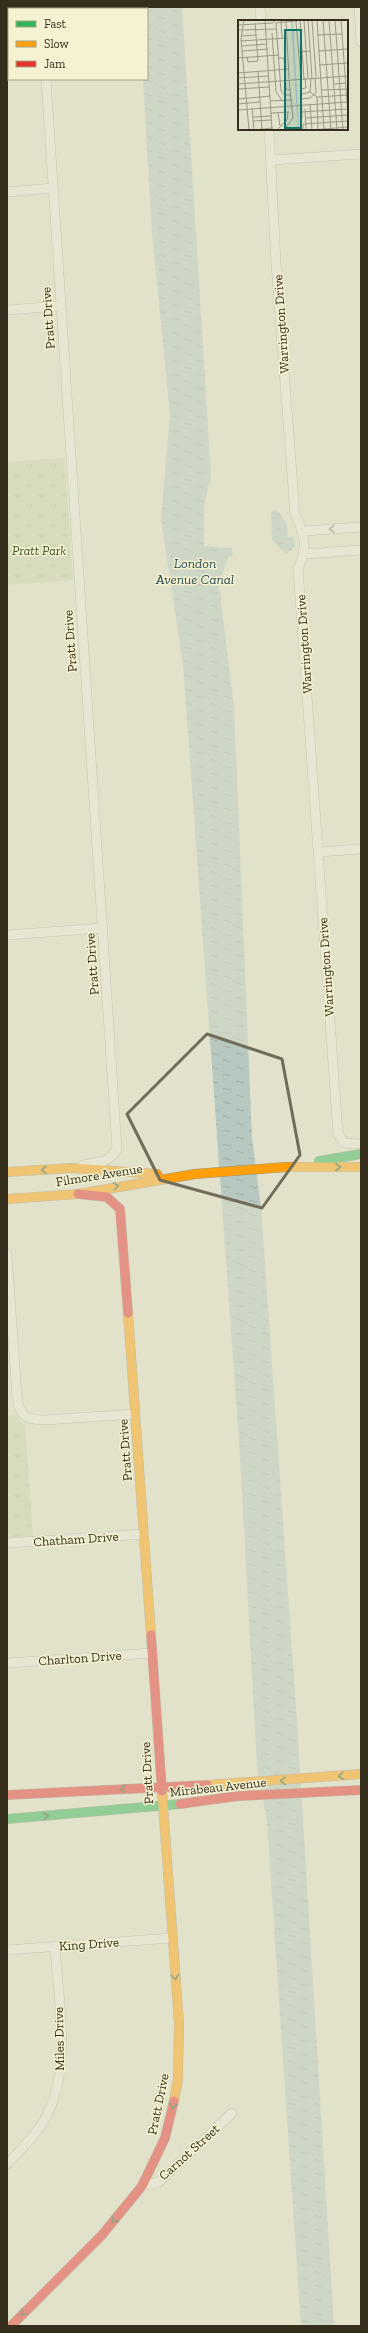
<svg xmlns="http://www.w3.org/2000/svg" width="368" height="2333" font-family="'Zilla Slab',serif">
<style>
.grass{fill:url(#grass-tufts)}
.water{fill:url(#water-ripples)}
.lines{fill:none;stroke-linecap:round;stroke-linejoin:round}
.street-casing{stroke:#a7a494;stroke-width:10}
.fast-casing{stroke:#979484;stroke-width:10}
.slow-casing{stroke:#979484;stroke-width:10}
.jam-casing{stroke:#979484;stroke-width:10}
.street{stroke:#eaeadc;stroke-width:9}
.fast{stroke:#30b455;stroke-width:9}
.slow{stroke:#ff9f0a;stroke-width:9}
.jam{stroke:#e5322d;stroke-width:9}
.oneway{stroke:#908c7c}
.oneway2{stroke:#335d31}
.marked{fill:none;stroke:#726d5a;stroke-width:3;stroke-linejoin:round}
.labels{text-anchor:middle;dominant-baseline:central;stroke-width:3;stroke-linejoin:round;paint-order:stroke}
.street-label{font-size:13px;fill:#352e1d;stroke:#f4f2d0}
.park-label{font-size:13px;font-style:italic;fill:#3b5025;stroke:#f4f2d0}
.water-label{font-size:14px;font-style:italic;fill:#2d4d54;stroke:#f4f2d0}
.inset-road{fill:none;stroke:#9d9985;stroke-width:1}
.view{fill:#0f766e;fill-opacity:0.15;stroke:#0f766e;stroke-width:2}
.inset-edge{fill:none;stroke:#352e1d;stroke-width:2}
</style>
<defs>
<pattern id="grass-tufts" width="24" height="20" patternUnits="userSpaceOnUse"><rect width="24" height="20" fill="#cad4ae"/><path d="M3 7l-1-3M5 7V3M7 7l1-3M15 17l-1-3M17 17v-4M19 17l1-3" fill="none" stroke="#aeb695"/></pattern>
<pattern id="water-ripples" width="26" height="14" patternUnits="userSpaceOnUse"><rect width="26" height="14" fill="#b7c8c1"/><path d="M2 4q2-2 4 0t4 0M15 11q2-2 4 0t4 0" fill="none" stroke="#9eaca5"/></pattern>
</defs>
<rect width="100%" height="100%" fill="#e2e1cb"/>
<path class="grass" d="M64,458L73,580L7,585V462Z
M7,1415H14L25,1425L33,1536L7,1538Z"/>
<path class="water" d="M139,7H182L211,476L204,506V546L232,548L233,556L228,557L219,584L234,708L252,1138L261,1207L297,1722L334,2326H301L267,1822L257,1766L240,1455L183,664L161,519L170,416L152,232L143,79H147V9H139Z
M271,511H278L287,524L288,537H294L295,547L286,554L272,540Z"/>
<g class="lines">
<g class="street-casing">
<path id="street" d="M41,7V9
M260,7L261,21
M359,7L361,42
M46,79L117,1149C107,1165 99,1161 83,1165
M269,129L276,264L295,514C305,536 308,546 298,569L338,1134L344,1143L361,1144
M271,160L361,154
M7,192L52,188
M7,310L60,306
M303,531L361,527
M305,554L361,550
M318,852L361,849
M7,935L103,928
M7,1254L17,1397C19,1416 27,1420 45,1420L135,1414
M7,1543L144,1534
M7,1663L153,1653
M7,1950L171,1938
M7,2164C23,2147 41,2131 50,2109C71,2059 58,1999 55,1946
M142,2186L159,2182L232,2113"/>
</g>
<g class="fast-casing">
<path id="fast" d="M319,1161L361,1154
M7,1819L180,1804"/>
</g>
<g class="slow-casing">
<path id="slow" d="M7,1172L72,1168L157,1174
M7,1199L78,1194L195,1174L286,1167H361
M128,1313L151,1635
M207,1785L361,1774
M162,1791L179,2023L178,2079L174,2101"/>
</g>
<g class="jam-casing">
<path id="jam" d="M78,1194L107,1197L120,1209L128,1313
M151,1635L162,1791
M7,1795L207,1785
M180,1804L238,1796L361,1790
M11,2326L102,2235L142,2186L165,2138L174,2101"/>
</g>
<use href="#street" class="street"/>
<use href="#fast" class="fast"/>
<use href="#slow" class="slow"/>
<use href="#jam" class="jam"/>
</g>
<defs><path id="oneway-chevron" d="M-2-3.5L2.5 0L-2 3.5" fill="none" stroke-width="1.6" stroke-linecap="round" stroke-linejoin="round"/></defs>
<use class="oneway" href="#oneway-chevron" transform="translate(332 529) rotate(176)"/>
<g class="oneway2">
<use href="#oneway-chevron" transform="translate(338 1167)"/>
<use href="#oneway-chevron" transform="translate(44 1170) rotate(177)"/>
<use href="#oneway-chevron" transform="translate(116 1186) rotate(-11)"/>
<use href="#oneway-chevron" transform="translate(341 1776) rotate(174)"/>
<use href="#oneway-chevron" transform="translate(283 1781) rotate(176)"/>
<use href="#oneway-chevron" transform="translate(123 1789) rotate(177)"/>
<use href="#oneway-chevron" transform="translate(46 1816) rotate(-5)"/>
<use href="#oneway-chevron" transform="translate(175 1977) rotate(85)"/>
<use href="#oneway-chevron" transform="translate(173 2106) rotate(103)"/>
<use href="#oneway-chevron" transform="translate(114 2220) rotate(132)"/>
<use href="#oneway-chevron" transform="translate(23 2313) rotate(135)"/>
</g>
<path d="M0 0H368V2333H0ZM207,1034L282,1059L300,1155L262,1208L160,1180L127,1114Z" fill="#e2e1cb" fill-opacity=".55" fill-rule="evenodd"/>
<path class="marked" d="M207,1034L282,1059L300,1155L262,1208L160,1180L127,1114Z"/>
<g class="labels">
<g class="street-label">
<text transform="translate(48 318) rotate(-94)">Pratt Drive</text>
<text transform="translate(281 324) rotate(-94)">Warrington Drive</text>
<text transform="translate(70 641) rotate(-94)">Pratt Drive</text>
<text transform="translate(304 644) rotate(-94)">Warrington Drive</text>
<text transform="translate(92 964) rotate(-94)">Pratt Drive</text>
<text transform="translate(326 967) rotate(-94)">Warrington Drive</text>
<text transform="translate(99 1175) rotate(-9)">Filmore Avenue</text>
<text transform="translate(125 1450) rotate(-94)">Pratt Drive</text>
<text transform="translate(76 1539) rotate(-4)">Chatham Drive</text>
<text transform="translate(80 1658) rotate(-4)">Charlton Drive</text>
<text transform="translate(147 1773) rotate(-93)">Pratt Drive</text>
<text transform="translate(218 1787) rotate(-6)">Mirabeau Avenue</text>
<text transform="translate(89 1944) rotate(-4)">King Drive</text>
<text transform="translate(59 2039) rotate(-91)">Miles Drive</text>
<text transform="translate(158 2104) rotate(-78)">Pratt Drive</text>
<text transform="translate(189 2152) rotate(-42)">Carnot Street</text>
</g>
<g class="park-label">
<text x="39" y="550">Pratt Park</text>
</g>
<g class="water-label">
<text x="195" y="563">London<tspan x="195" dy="16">Avenue Canal</tspan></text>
</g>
</g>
<g transform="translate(238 20)">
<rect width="110" height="110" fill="#e2e1cb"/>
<path d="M53,0H55L61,110H60Z" fill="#b7c8c1"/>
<path class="inset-road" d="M6,0L3,19L11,110M27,0L34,110M48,0L51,59M60,0L58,2L63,58M62,0L66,59M66,0L70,58M70,0L74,59M74,0L78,57M79,0L86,110M85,0L93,110M91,0L99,110M97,0L105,110M103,0L110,95M43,1L44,18M17,3L20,41M37,3L58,1M38,3L43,71L46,75H53M0,5L35,3L38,0M0,10L39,9M34,13L38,72L44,80M79,15L104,14M4,16L18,15M3,21L49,18M4,26L29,24M4,31L30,29M80,31L110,29M60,32L73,31M9,37L10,42L20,41M0,38L41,35M41,38H46L48,69L53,70M81,45L110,43M20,51L24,110M0,53L51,49M0,58L31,56M63,60L64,98M0,64L110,56M96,64L108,63M0,69L31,67M63,69L68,68L67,58M84,70L110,69M72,72L79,77L110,75M64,74L72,72L73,59M79,77L80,110M0,79L33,76M64,79L72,78L78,73L77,58M32,81L54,80M0,84L22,82M72,84L74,110M14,88L16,110M67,89L68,110M0,90L109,82M64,92L109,89M33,93L51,92M40,93L42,106M15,97L34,96M67,98L110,95M15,101L34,100M15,110L35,108M39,110L49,100L50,92M46,110L55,98L51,60M65,110V104L110,101M74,110L110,107"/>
<path class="view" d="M47,10H63V108H47Z"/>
<rect width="110" height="110" class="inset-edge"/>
</g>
<rect width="368" height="2333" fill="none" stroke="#352e1d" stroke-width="16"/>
<rect x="8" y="8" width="140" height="72" fill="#f4f2d0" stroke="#a8a488"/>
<rect x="16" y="21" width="20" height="6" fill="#30b455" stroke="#a8a488"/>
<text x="44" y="28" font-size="12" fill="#352e1d">Fast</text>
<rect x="16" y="41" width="20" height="6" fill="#ff9f0a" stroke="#a8a488"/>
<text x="44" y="48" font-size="12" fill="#352e1d">Slow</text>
<rect x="16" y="61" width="20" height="6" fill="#e5322d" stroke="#a8a488"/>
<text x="44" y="68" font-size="12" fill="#352e1d">Jam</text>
</svg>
